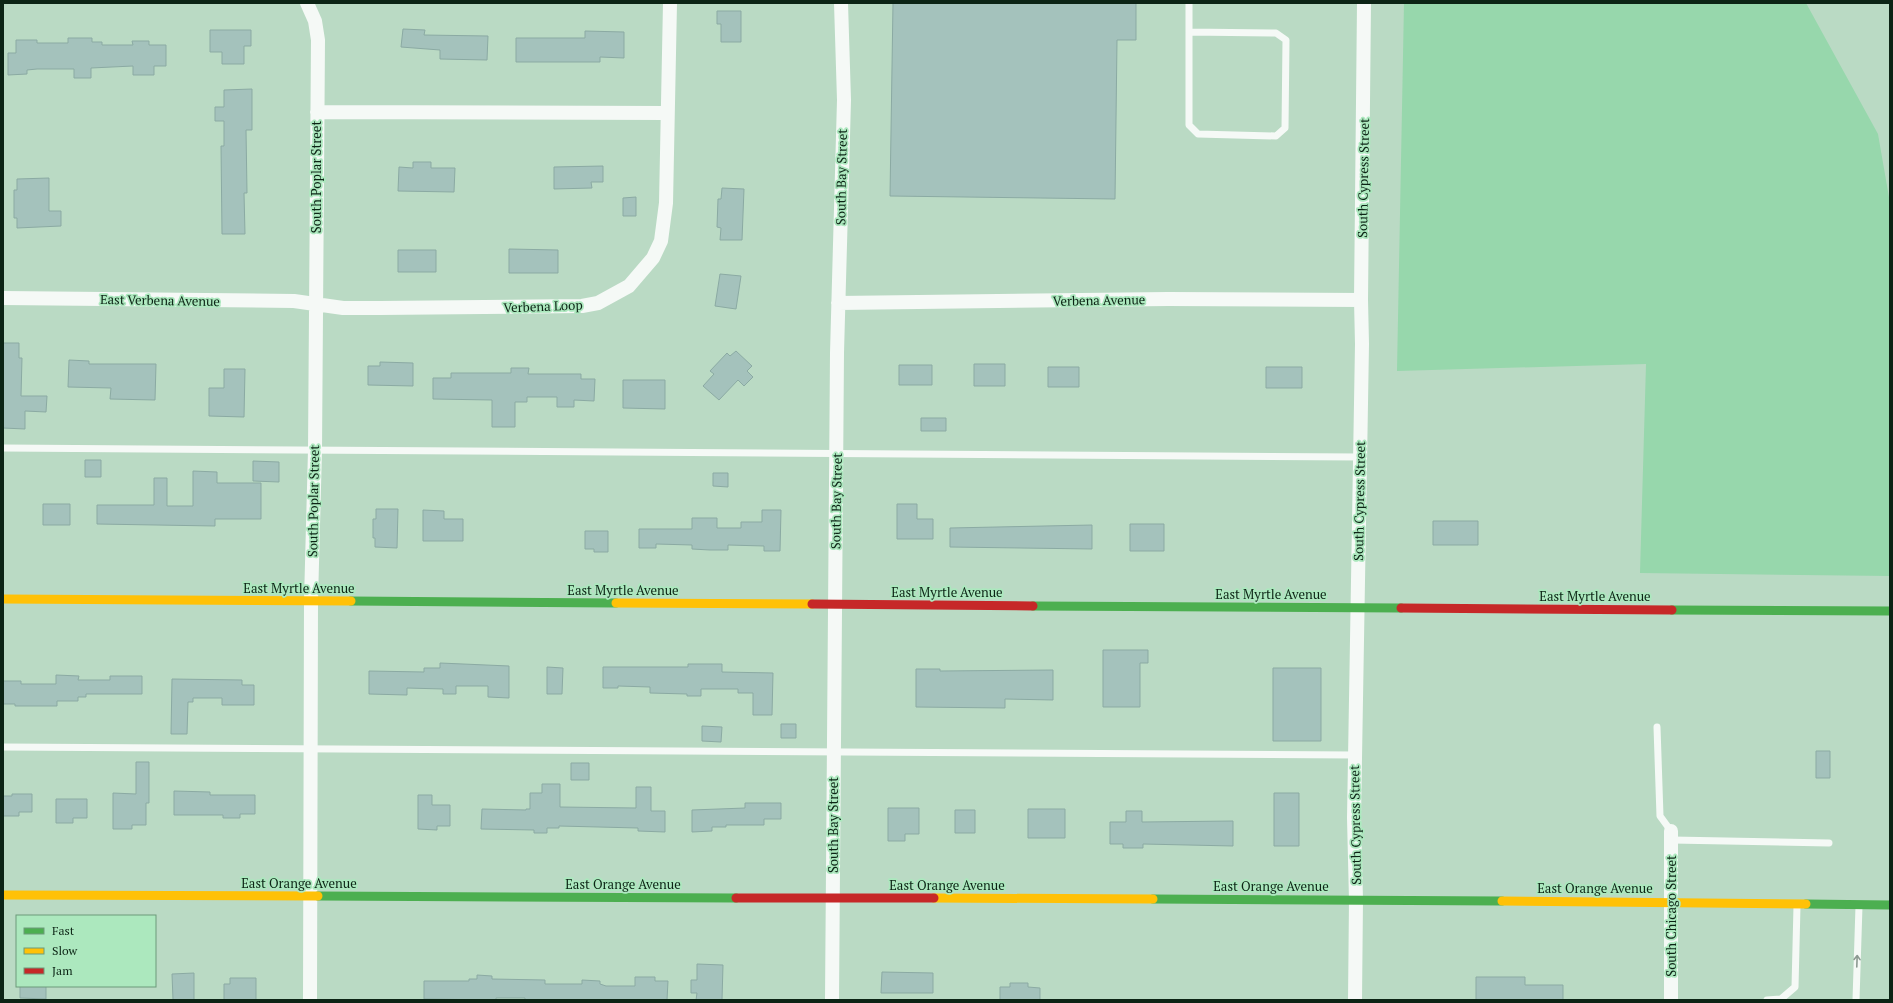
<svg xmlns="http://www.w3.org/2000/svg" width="1893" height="1003" font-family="'PT Serif',serif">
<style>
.green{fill:#97d7ac}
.building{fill:#a4c2bc;stroke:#8baaa3}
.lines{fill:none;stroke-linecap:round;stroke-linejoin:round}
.lane{stroke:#f5f9f6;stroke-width:7}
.street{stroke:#f5f9f6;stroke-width:14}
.fast{stroke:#4caf50;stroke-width:9}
.slow{stroke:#ffc107;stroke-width:9}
.jam{stroke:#c62828;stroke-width:9}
.oneway{stroke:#8c9991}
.labels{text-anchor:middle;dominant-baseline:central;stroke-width:3.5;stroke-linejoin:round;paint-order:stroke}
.street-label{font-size:13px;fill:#0c2415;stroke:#ace8be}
</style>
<rect width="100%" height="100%" fill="#badac4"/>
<path class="green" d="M1404,3H1806L1878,134L1890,203V576L1640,573L1646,364L1397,371Z"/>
<path class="building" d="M893,3H1136V40H1117L1115,199L890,196Z
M717,11H741V42H721V24H717Z
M403,29L425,30L424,35L488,36L487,60L440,59V50L401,47Z
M210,30H251V46H244V64H222V52H210Z
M585,31L624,32V58L600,57V62H516V38H585Z
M68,38H92V42H102V45H133L132,41H149V45H166V66H154V75H133V66L91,68V78H74V69H37L27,70V74L8,75V53H16V40H37V43H68Z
M252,89V130H246L247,193H244L245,234H222L221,146H224V121H215V107H224V90Z
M413,162H431V168H455L454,192L398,191L399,167L413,168Z
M603,166V182H591L592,188L554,189V167Z
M49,178V211H61V226L17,228V218H14V190H17V179Z
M722,188L744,189L742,240H720L721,228L717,227L718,199H721Z
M636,197V216H623V198Z
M509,249L558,250V273H509Z
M398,250H436V272H398Z
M720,274L741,276L736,309L715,306Z
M3,343H19V358H22L21,396H47L46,412L25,411V429L3,428Z
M736,351L752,366L747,371L753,377L744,386L738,380L719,400L703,386L714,374L710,371L727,353L730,356Z
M69,360L89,361V364H156L155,400L110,399L111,388L68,387Z
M380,362L413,363V386L368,385V366H380Z
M974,364H1005V386H974Z
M899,365H932V385H899Z
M1048,367H1079V387H1048Z
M1266,367H1302V388H1266Z
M511,368H529L528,374H581V379H595L594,401L574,400V407H557V397H527V402H515V427H492V400L433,399V378H451V373H511Z
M224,369H245L244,417L209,416V388H224Z
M623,380H665V409L623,408Z
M921,418H946V431H921Z
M85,460H101V477H85Z
M253,461L279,462V482L253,481Z
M193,471L217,472V483H261V519H215V526L97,524V505H154V478H167V506H193Z
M713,473H728V487L713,486Z
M43,504H70V525H43Z
M897,504H917V519H933V539H897Z
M376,509H398L397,548L375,547V538H373V519H376Z
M423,510L444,511V519H463V541H423Z
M762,510H781L780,551H764V546L728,545V550H710L692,549V545L656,544V548H639V529H692V518H717V528H741V522H762Z
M1433,521H1478V545H1433Z
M1130,524H1164V551H1130Z
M1092,525V549L950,547V528Z
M585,531H608V552H594V549H585Z
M1103,650H1148V663H1140V707H1103Z
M440,663L509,666V698L488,697V686H456V694H443V689L407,688V695L369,694V671L424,672V668H440Z
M688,664H722V672L773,673L772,715H753V693H738V689H701V696H687V694L650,693V687L618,686V688H603V667H688Z
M547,667L563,668L562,694H547Z
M1273,668H1321V741H1273Z
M916,669H940V671L1053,670V700L1005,699V708L916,707Z
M56,675L79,676L78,680H110V676H142V694H86V697H78V701H57V706H15V704H3V681H21V684H56Z
M172,679L242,680V685H254V705H222V698H193V702H188L187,734H171Z
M781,724H796V738H781Z
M702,726L722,727L721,742L702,741Z
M1816,751H1830V778H1816Z
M136,762H149V803H146V825H132V829H113V793L136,794Z
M571,763H589V780H571Z
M542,784H560V807L636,808V787H651V811H665V832L638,831V828L559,826V828H547V833H534V830L481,829L482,809L526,810V809H530V793H542Z
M174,791L210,792V795H255V814H240V818H223V815H174Z
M1274,793H1299V846H1274Z
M12,794H32V812H19V816H3V796H12Z
M418,795H432V805H450V826H437V830L418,829Z
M56,799H87V818H73V823H56Z
M745,803H781V819H764V825H726V827H712V831L692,832V810L745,808Z
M888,808H919V834H905V841H888Z
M1028,809H1065V838H1028Z
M955,810H975V833H955Z
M1126,811H1142V822L1233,821V846L1143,844V848H1123V844H1110V822H1126Z
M697,964L723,965L722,1000H696L697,993H691V980H697Z
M882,972L933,973V993H881Z
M194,973V1000H173L172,974Z
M477,975L492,976V979L545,980V984H582V980L600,981V984L606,986H635V977H655V981H668L667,1000H525V998H496V1000L424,999V981H469V979H477Z
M1476,977H1525V985H1563V1000H1476Z
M230,978H256V1000H224V984H230Z
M1010,983H1028V987L1040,988V1000H1000V987H1010Z
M20,986H46V999L20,998Z"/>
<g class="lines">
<path class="lane" d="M1189,3V125L1198,134L1276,136L1285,128L1286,40L1276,33L1189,32
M3,448L1361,457
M1657,727L1660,816L1671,831
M3,747L1355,755
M1672,840L1829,843
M1767,1000L1781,999L1795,987L1797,906
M1856,1000L1859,906"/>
<path class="street" d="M307,3L315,21L318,40L315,450L311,601L310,1000
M317,112L667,113
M3,298L294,301L343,308H380L582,306L598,303L629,286L653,258L661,241L666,203L670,3
M838,303L1168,299L1361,300
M832,1000L837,353L844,100L841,3
M1355,1000L1356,900L1354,818L1362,344L1361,300L1364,3
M1671,1000V831"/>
<path class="fast" d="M351,601L616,603
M1033,606L1401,608
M1672,610L1890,611
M318,896L736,898
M1153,899L1502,901
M1806,904L1890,905"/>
<path class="slow" d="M3,599L351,601
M616,603L812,604
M3,895L318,896
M934,898L1153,899
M1502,901L1806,904"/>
<path class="jam" d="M812,604L1033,606
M1401,608L1672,610
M736,898H934"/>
</g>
<defs><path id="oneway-shaft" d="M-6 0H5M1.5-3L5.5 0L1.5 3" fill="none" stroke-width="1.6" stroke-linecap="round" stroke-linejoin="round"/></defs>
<use class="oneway" href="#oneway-shaft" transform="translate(1857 961) rotate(-88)"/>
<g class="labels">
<g class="street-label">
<text transform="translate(316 177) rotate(-90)">South Poplar Street</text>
<text transform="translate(841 177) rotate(-89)">South Bay Street</text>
<text transform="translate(1363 178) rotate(-89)">South Cypress Street</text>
<text transform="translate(160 300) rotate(1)">East Verbena Avenue</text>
<text transform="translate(1099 300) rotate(-1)">Verbena Avenue</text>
<text transform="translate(543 306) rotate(-2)">Verbena Loop</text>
<text transform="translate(313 501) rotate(-89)">South Poplar Street</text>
<text transform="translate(836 501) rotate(-89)">South Bay Street</text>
<text transform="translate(1359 501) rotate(-89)">South Cypress Street</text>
<text x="299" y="588">East Myrtle Avenue</text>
<text x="623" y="590">East Myrtle Avenue</text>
<text x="947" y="592">East Myrtle Avenue</text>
<text x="1271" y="594">East Myrtle Avenue</text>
<text x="1595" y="596">East Myrtle Avenue</text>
<text transform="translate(833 825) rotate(-90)">South Bay Street</text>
<text transform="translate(1355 825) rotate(-91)">South Cypress Street</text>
<text x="299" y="883">East Orange Avenue</text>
<text x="623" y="884">East Orange Avenue</text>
<text x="947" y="885">East Orange Avenue</text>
<text x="1271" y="886">East Orange Avenue</text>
<text x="1595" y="888">East Orange Avenue</text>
<text transform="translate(1671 916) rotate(-90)">South Chicago Street</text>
</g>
</g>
<rect width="1893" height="1003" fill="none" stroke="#0c2415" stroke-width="8"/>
<rect x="16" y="915" width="140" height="72" fill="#ace8be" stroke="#6c9a7a"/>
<rect x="24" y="928" width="20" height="6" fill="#4caf50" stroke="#6c9a7a"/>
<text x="52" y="935" font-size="12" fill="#0c2415">Fast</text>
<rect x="24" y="948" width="20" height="6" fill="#ffc107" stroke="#6c9a7a"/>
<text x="52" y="955" font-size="12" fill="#0c2415">Slow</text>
<rect x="24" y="968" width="20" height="6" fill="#c62828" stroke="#6c9a7a"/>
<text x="52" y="975" font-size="12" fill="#0c2415">Jam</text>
</svg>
